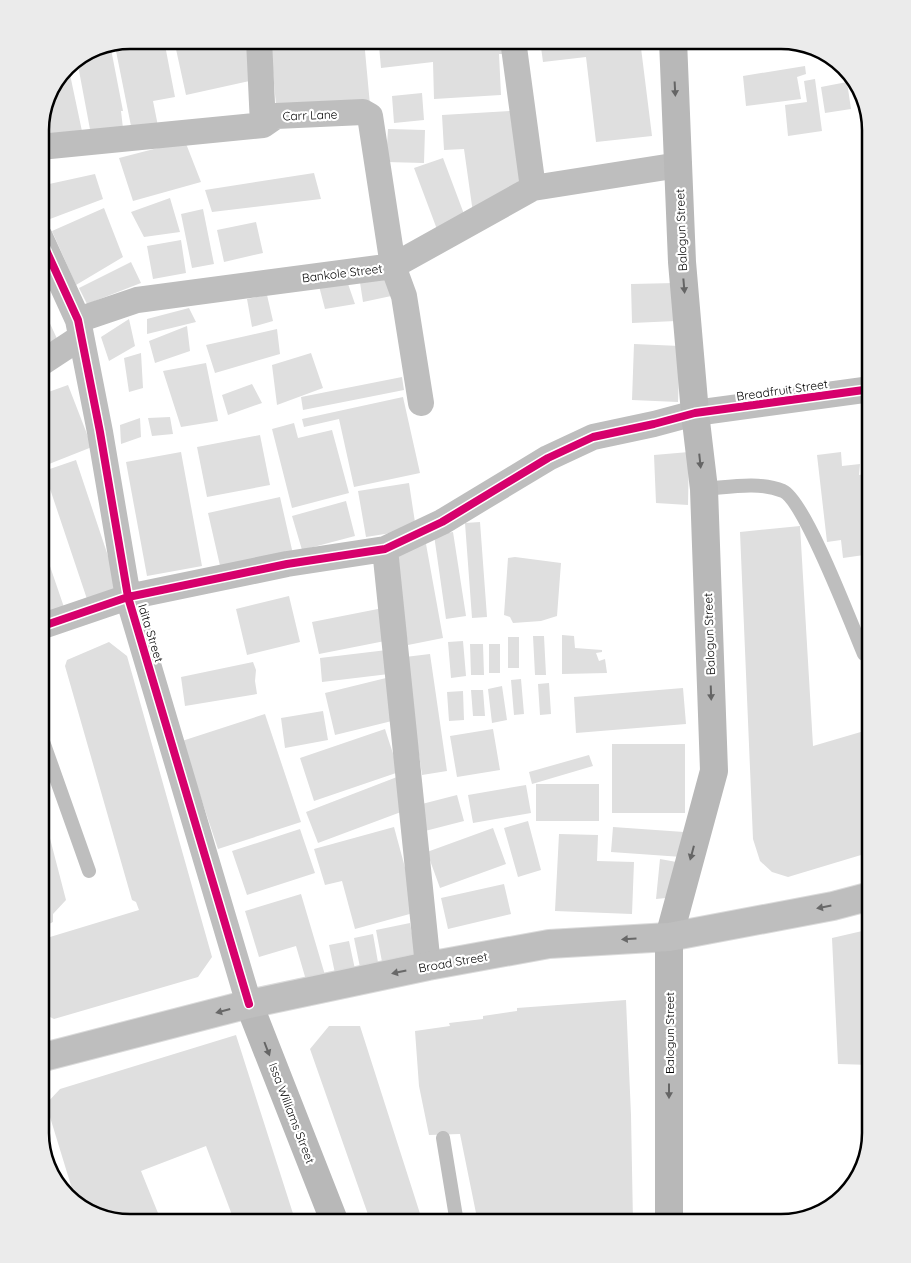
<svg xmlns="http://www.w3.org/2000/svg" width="911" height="1263" font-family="Quicksand,sans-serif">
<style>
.building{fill:#dfdfdf}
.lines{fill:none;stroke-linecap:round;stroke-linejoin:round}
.primary-casing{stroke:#dbdbdb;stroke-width:30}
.lane{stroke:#bebebe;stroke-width:14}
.street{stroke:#bebebe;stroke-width:26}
.secondary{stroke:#b8b8b8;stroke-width:28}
.primary{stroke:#bebebe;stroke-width:28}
.cycleway-casing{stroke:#fff;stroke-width:11}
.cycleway{stroke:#d6006c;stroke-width:8}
.oneway{fill:#656565}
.oneway2{fill:#686868}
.labels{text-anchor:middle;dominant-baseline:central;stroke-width:4.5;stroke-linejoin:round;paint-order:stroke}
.street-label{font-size:12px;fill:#000;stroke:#fff}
.rim{fill:none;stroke:#000;stroke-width:2.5}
</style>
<rect width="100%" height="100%" fill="#fff"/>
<path class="building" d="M130,40H164L175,97L153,101L158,126L132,131L115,46Z
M174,40H245L254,80L186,95Z
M270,40H364L370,105L277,115Z
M431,40H502L503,54H499L501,95L434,99L433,62L381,68L379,46Z
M540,40H640L652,136L596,142L586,57L543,62Z
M111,49L123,111H121L124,137L92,140L77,60L101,51Z
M68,65L83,136L49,137L44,111L49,90Z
M805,66L806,74L797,77L801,99L746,106L743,76Z
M815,79L822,131L788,136L785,105L807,102L804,81Z
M847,82L851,109L825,113L821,87Z
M422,93L424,120L394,123L392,96Z
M510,111L521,186L473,213L464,149L444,150L442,115Z
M388,129L425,130L424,163L386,162Z
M185,141L201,182L133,201L119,158Z
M443,158L467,222L438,232L414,168Z
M314,173L321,199L212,212L205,190Z
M95,174L103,199L50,219L40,202V186Z
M170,198L180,232L144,237L131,212Z
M871,199V248H870L865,200Z
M104,208L123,257L76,285L52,231Z
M203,209L214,264L192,268L181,214Z
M256,222L263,253L224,262L217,230Z
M181,240L186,273L153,279L147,246Z
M131,262L141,283L87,304L79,288Z
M391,273L396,295L363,302L359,276Z
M347,281L355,304L325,309L319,286Z
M675,283L676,321L632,323L631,284Z
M267,295L273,321L252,327L247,299Z
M41,302L45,315L40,316V303Z
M189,308L196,322L147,334V319Z
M46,315L60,345L40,354V318Z
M129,319L135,346L109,361L101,337Z
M187,326L190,351L155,363L149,341Z
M277,329L280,354L215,373L206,345Z
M634,344L680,346L678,402L632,400Z
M141,353L143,388L129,392L124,358Z
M311,353L323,388L277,405L272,365Z
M206,363L218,421L181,427L163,371Z
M402,377L404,390L303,410L301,397Z
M252,384L262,403L228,415L222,395Z
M68,385L92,447L44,466L40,457V395Z
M403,397L420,473L354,487L339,419L304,427L302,419Z
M170,417L173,434L152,436L148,418Z
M140,418L141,437L121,444L120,425Z
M294,423L298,438L332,430L349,493L292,508L272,429Z
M260,435L270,485L207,497L197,447Z
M181,452L202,566L147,576L126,462Z
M689,452L688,505L656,503L654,455Z
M841,452L842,466L860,464L859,475L871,473V554L843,558L841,540L827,542L817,455Z
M76,460L121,595L89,605L44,471Z
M40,474L45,487L40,489Z
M409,483L416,529L366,537L358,491Z
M280,497L293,554L221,570L208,513Z
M346,501L355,536L302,550L292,516Z
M480,522L487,617L472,618L465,523Z
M800,526L813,746L871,729V852L788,877L772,872L760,861L753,839L740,532Z
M453,532L466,616L446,619L434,535Z
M40,537L66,613L45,620L40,604Z
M426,544L443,638L408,645L392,550Z
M515,557L561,563L557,616L541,621L513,623L510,617L504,615L508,558Z
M289,596L300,642L247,655L236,609Z
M383,608L390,640L319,654L312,622Z
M562,635L574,636L575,648L602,650V652L596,653L599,661L605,659L607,673L562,674Z
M533,636H544L546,675H535Z
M508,637H519V668H508Z
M463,641L466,676L451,678L448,642Z
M109,642L127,656L212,957L198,977L54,1019L40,1012V824L46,823L66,900L53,914V922L47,925L50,937L139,910L136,902L132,900L65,666L67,660Z
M470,644H483L484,675H471Z
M489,644H500V673H489Z
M387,650L389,674L322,682L320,658Z
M430,654L447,771L422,775L405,657Z
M253,662L256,670L255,681L257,694L185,706L181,677Z
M386,678L396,720L335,735L325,693Z
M521,679L524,714L514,715L511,680Z
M549,683L551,714L540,715L538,684Z
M502,686L507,720L492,723L488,689Z
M683,688L686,724L576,733L574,697Z
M471,690H483L485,716H473Z
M463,691L464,720L449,721L447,692Z
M323,711L328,740L285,748L281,718Z
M265,714L301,822L218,849L182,741Z
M385,729L399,772L314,801L300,758Z
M493,729L500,770L457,777L450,736Z
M612,744H685V813H612Z
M589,755L593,766L532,784L529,772Z
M397,777L409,809L318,843L306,812Z
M536,784H599V821H536Z
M526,785L531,813L473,823L468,795Z
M40,788L44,808L40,809Z
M457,795L464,821L425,831L418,805Z
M528,821L541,870L518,877L504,828Z
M394,827L417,912L355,929L342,881L325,885L314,849Z
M613,827L684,832L682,857L611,852Z
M493,828L506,864L440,888L427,852Z
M300,829L315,873L247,895L232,851Z
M559,834L598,835L597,861L634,862L632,914L555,911Z
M660,859L682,863L676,897L656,899Z
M504,884L511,914L448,929L441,898Z
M301,894L325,975L306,980L296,946L259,957L245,911Z
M410,923L417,960L383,967L376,930Z
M871,929V1065L838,1064L832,938Z
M373,934L379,968L361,972L354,938Z
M349,941L356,974L336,978L329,945Z
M626,1000L631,1115L633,1223H478L460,1134L429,1135L419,1086L415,1031L450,1026L449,1023L483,1019V1016L517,1011V1008Z
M329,1026H360L423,1223H371L310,1049Z
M236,1035L296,1223H235L206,1146L141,1171L162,1223H124L85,1211L78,1204L73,1192L46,1104L60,1089Z"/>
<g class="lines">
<g class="primary-casing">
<path id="primary" d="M40,1058L249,1004L428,966L549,944L669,937L833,906L871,896"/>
</g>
<path class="lane" d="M704,489C730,487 758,481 783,491C805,501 852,626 864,654
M40,733L89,871
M443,1138L457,1223"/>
<path class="street" d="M259,40L263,125
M513,40L533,188
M40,147L263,125L276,116L363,112L370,116L393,266L404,296L421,403
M40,237L78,320L100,432L128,597L249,1004
M78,320L137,300L393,266L533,188L679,165
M40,364L81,337
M385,549L428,966
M40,627L128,597L287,564L385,549L442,522L548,458L593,437L654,424L695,413L871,389"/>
<path class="secondary" d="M249,1004L335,1223
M669,1223V937L714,771L704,489L695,413L682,262L673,40"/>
<use href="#primary" class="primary"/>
<g class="cycleway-casing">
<path id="cycleway" d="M40,237L78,320L100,432L128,597L249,1004
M40,627L128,597L287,564L385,549L442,522L548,458L593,437L654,424L695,413L871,389"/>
</g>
<use href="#cycleway" class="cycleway"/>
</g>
<defs><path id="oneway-solid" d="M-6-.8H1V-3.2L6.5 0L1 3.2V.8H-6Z" transform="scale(1.25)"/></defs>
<g class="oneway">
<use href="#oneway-solid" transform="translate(675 89) rotate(87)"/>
<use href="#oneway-solid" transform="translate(684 286) rotate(85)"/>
<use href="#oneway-solid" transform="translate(700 461) rotate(84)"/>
<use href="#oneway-solid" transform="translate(711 693) rotate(88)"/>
<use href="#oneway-solid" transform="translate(692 853) rotate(105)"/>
<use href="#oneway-solid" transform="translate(267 1049) rotate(69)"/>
<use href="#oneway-solid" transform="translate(669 1091) rotate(90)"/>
</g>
<g class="oneway2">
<use href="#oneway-solid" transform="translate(824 907) rotate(169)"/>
<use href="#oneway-solid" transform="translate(629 939) rotate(176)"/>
<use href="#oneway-solid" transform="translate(399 972) rotate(168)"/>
<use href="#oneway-solid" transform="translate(223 1011) rotate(165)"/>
</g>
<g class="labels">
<g class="street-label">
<text transform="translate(310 115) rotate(-2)">Carr Lane</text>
<text transform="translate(681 230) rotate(-92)">Balogun Street</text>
<text transform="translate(342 273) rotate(-7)">Bankole Street</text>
<text transform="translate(782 390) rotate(-8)">Breadfruit Street</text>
<text transform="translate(151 633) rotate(73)">Idita Street</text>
<text transform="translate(709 634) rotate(-92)">Balogun Street</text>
<text transform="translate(453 962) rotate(-10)">Broad Street</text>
<text transform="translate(669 1033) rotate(-90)">Balogun Street</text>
<text transform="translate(292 1113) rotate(69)">Issa Williams Street</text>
</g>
</g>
<path d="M0 0H911V1263H0ZM130 49H781A81 81 0 0 1 862 130V1133A81 81 0 0 1 781 1214H130A81 81 0 0 1 49 1133V130A81 81 0 0 1 130 49Z" fill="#ebebeb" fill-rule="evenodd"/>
<path class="rim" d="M130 49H781A81 81 0 0 1 862 130V1133A81 81 0 0 1 781 1214H130A81 81 0 0 1 49 1133V130A81 81 0 0 1 130 49Z"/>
</svg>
